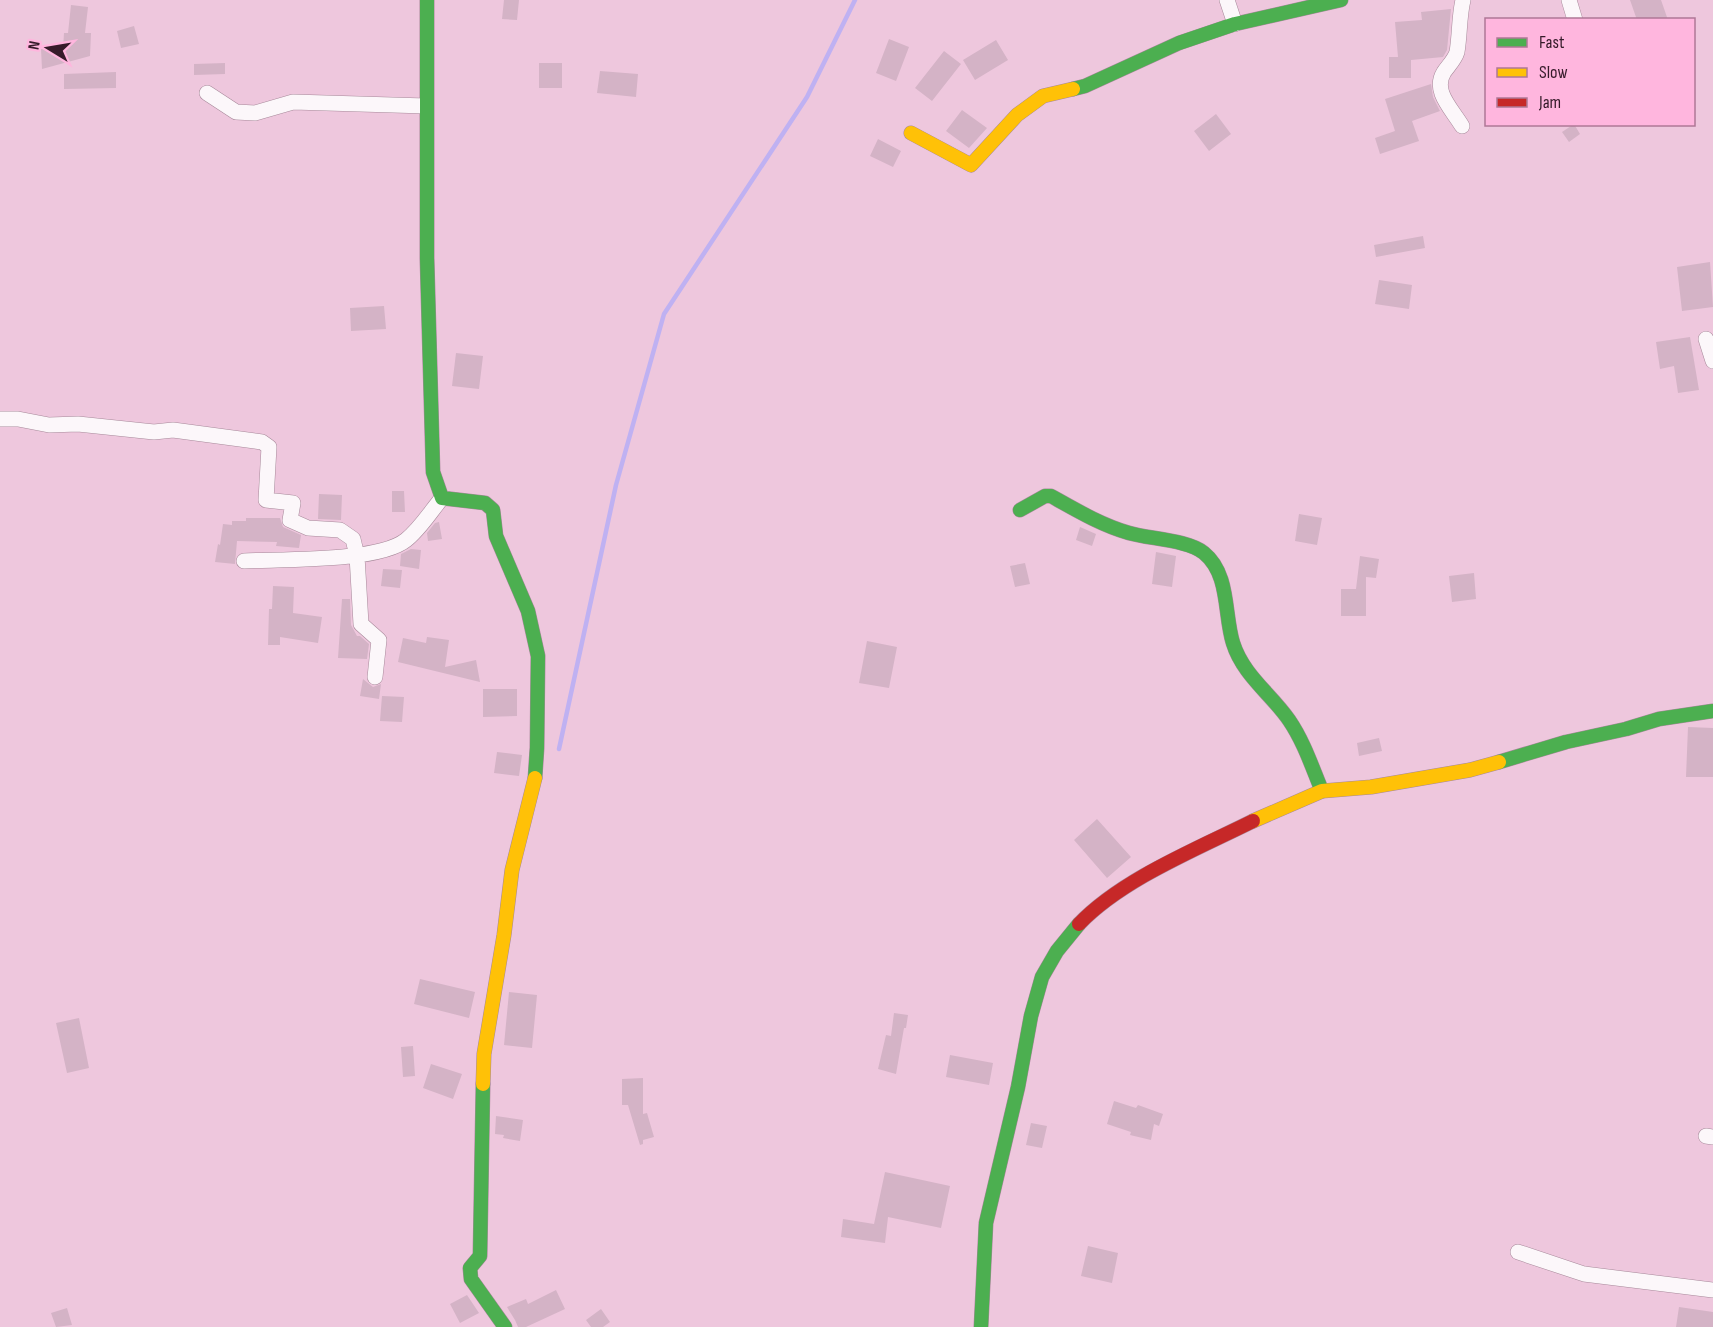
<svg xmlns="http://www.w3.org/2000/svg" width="1713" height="1327" font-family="'Sofia Sans Condensed',sans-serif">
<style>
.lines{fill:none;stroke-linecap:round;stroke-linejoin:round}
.stream{stroke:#bfb1f2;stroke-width:4.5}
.building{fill:#d4b3c6}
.street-casing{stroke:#a7899a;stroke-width:16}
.fast-casing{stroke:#a7899a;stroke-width:15}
.slow-casing{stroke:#a7899a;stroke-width:15}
.jam-casing{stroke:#a7899a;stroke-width:15}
.street{stroke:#fcf7fa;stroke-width:15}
.fast{stroke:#4caf50;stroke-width:14}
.slow{stroke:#ffc107;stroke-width:14}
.jam{stroke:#c62828;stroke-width:14}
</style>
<rect width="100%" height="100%" fill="#eec7dd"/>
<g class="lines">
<path class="stream" d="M559,749L616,485L664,314L807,97L855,0"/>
</g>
<path class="building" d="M504,0H519L517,20L502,19Z
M1630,0H1661L1668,20H1637Z
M71,5L88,7L85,33H91L90,56L42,69L41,49H63L64,33H68Z
M1451,9L1447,50L1443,57L1411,60V78H1389V57H1398L1395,22L1422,20L1421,12Z
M134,26L139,44L121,48L117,31Z
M889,39L909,47L896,81L876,73Z
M996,40L1008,60L975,80L963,60Z
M944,51L961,64L932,101L915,88Z
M225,63V74L194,75V64Z
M539,63H562V88H539Z
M600,71L638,74L636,97L597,93Z
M116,72V88L64,89V74Z
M1431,84L1433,97L1440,111L1412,121L1419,141L1380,154L1375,138L1395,131L1385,99Z
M962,110L987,128L969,148L946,131Z
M1216,114L1231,134L1209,151L1194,131Z
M1574,124L1580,134L1569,142L1562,132Z
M878,139L901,151L893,167L870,156Z
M1423,236L1425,248L1376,257L1374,245Z
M1710,262L1713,307L1682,311L1677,267Z
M1379,280L1412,285L1409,309L1375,304Z
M384,306L386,329L351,331L350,308Z
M1690,337L1699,390L1678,393L1674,366L1660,369L1656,342Z
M456,353L483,356L479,389L452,386Z
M392,491H404L405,512H392Z
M319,494L342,495L341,520L318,519Z
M1299,514L1322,518L1317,545L1295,541Z
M246,518H280L283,527L301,535L299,548L276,546L277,542L237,541L235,564L215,562L218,544L220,545L223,524L232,525V521H246Z
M439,522L442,539L428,541L427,533L435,523Z
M1080,527L1096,534L1092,546L1076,540Z
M411,549L421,550L419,569L400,566L401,554Z
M1156,552L1176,556L1172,587L1152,584Z
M1360,556L1379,559L1376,578L1366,577V616H1341V589H1356Z
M1025,563L1030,584L1015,587L1010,566Z
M383,569L402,570L400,588L381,586Z
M1474,573L1476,599L1452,602L1449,576Z
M273,586L294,587L293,613L322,617L318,643L280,637V645H268L269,609H272Z
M342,599H350L351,625L357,636H360L369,644L367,659L338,658Z
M427,637L449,640L445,667L476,660L480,682L398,662L403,638L426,643Z
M867,641L897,647L889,688L859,683Z
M363,679L373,687L381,684L379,699L360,696Z
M483,689H517V716L483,717Z
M382,696L404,697L402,722L380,721Z
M1688,727L1713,728V777H1686Z
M1379,738L1382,751L1359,756L1357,743Z
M497,752L522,755L519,776L494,773Z
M1097,819L1131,857L1107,878L1074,840Z
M420,979L475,992L469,1018L414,1004Z
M509,992L537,995L532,1048L504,1045Z
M894,1013L908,1015L906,1028H904L896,1074L878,1069L886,1035L891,1036Z
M79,1018L89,1068L67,1073L56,1023Z
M413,1046L415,1076L403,1077L401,1047Z
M950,1055L993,1063L989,1085L946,1077Z
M431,1064L462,1074L453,1099L423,1088Z
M643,1078V1114L647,1113L654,1137L643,1140V1144L640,1145L628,1105H622V1079Z
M1114,1101L1136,1108L1138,1105L1163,1114L1159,1126L1154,1124L1151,1140L1130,1135L1131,1132L1107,1124Z
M496,1116L523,1120L520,1141L503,1138L504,1135L495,1134Z
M1031,1123L1047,1126L1042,1148L1026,1145Z
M885,1172L950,1186L941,1228L888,1217L885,1243L841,1237L843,1219L874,1224Z
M1088,1246L1118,1253L1112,1283L1081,1276Z
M556,1290L565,1309L526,1327H518L515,1320L507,1307L526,1299L528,1304Z
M467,1295L479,1313L460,1323L450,1304Z
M1679,1307L1713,1312V1327H1676Z
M67,1308L72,1325L56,1327L51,1313Z
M601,1309L610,1322L603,1327H591L586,1320Z"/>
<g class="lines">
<g class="street-casing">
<path id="street" d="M1227,0L1235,24
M1569,0L1575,20
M207,93L236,112L255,113L293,102L426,106
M1462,126C1452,109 1432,91 1444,72C1449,65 1455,59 1457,52C1460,34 1459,17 1463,0
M1706,339L1713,361
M0,419H18L49,425L78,424L154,432L173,430L262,442L269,447L266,500L293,503L290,520L308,528L340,530L353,539L357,556L361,624L379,640L375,677
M244,561C281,559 379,562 406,540C420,529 431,511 442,498
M1706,1136L1713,1137
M1518,1252L1584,1274L1713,1290"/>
</g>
<g class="fast-casing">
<path id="fast" d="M427,0V258L433,472L442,498L485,503L493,510L496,536L528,611L538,656L537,748L535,778
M1073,89L1085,86L1179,43L1235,24L1341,0
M1020,510L1045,496H1051C1076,510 1101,525 1129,533C1150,539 1188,540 1204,553C1230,574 1224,615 1233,643C1243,675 1271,694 1289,720C1304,742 1312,767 1322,791
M1499,762L1566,742L1626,729L1659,719L1713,711
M483,1084L480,1256L470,1268L471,1279L505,1327
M981,1327L986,1223L1018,1087L1031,1016L1042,977L1057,951L1079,924"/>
</g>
<g class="slow-casing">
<path id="slow" d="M911,133L971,165L1017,115L1043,96L1073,89
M1253,821L1322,791L1371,787L1470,770L1499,762
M483,1084L484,1054L504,935L512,870L535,778"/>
</g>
<g class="jam-casing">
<path id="jam" d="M1079,924C1122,879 1197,849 1253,821"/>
</g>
<use href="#street" class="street"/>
<use href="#fast" class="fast"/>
<use href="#slow" class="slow"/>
<use href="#jam" class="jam"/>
</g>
<rect x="1485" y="18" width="210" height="108" fill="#ffb6de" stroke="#af7896" stroke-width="1.5"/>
<rect x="1497" y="38" width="30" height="9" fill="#4caf50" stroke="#af7896" stroke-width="1.5"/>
<text x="1539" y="48" font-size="18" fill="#361b2a">Fast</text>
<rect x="1497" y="68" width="30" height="9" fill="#ffc107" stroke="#af7896" stroke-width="1.5"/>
<text x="1539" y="78" font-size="18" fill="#361b2a">Slow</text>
<rect x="1497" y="98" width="30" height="9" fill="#c62828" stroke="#af7896" stroke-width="1.5"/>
<text x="1539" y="108" font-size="18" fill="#361b2a">Jam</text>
<g transform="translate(48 48) rotate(281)" stroke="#ffb6de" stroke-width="4.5" paint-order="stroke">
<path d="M0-4.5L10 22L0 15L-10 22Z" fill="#361b2a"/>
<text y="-9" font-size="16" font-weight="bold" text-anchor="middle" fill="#361b2a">N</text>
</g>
</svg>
